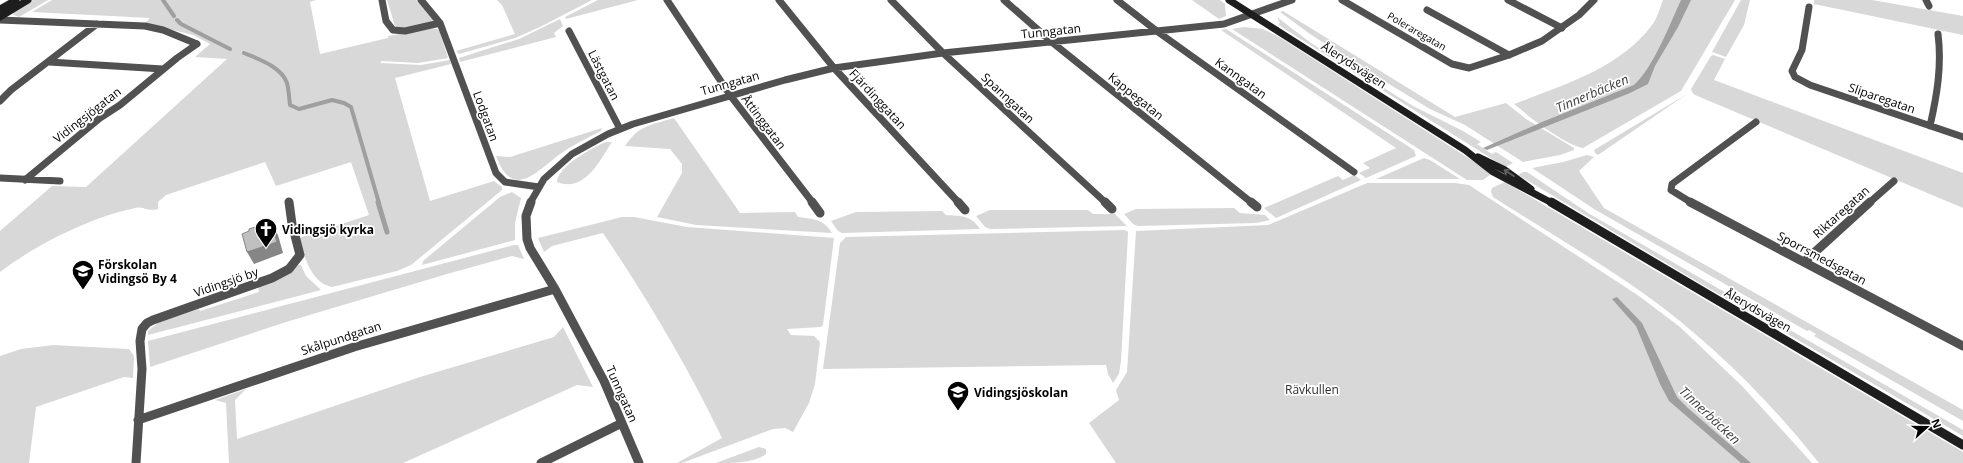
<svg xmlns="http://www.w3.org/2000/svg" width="1963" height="463" font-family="'Open Sans',sans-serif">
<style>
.green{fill:#d8d8d8}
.water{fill:#9f9f9f}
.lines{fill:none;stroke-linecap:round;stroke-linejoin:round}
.stream-far1{stroke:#9f9f9f;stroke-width:4}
.stream{stroke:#9f9f9f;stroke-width:5}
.minor-far1{stroke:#515151;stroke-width:7}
.minor{stroke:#515151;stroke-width:9}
.secondary-far1{stroke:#1e1e1e;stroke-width:7}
.secondary{stroke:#1e1e1e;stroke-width:9}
.shaded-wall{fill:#868686}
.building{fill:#c0c0c0;stroke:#868686}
.oneway{stroke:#626262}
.labels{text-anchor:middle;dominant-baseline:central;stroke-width:3.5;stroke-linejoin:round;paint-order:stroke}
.far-street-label{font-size:10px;fill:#000;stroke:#fff}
.street-label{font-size:12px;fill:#000;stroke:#fff}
.poi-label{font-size:12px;font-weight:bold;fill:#000;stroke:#fff;text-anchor:start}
.park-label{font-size:12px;fill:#2f2f2f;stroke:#fff}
.water-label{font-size:13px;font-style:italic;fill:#404040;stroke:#fff}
</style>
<rect width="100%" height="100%" fill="#fff"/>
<path class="green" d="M33,0H48L19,17L14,15L13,13Z
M52,0H316L310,2L320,54L388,38V36C401,35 429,24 439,30L448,58L418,63L382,61L380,63L421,65L450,60L451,64L395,78L430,201L494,181L502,187V190L411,265L397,271L332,287C311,283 304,256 299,238L369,215L351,162L276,186L265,162L166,195L158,202V209C148,212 143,206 135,208C89,218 37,244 0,272V231L52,186L86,187L227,59L195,57L210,44L193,35L145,23L150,18L32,12Z
M387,0H416L434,18L433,21C423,26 405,31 395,26Z
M497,0H592L540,27L515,38L459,54L456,51L515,34L502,5Z
M598,0H638L566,19L565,17Z
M1192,0H1220L1225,4L1226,16L1219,19Z
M1663,0H1735L1681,91L1583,148C1562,143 1531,118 1514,104C1563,85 1619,69 1652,25C1657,19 1660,8 1663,0Z
M1741,0H1750L1744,25L1726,57L1712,52Z
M1814,0H1872L1963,16V35L1814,4Z
M1283,11L1455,117L1506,103L1526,119L1574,148V150L1560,155L1523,162L1465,125L1430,109L1361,67L1363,66L1358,63L1356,64L1310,34L1280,12Z
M1277,17L1311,43L1413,106L1463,131L1481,142L1477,144L1492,154L1496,152L1513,163L1505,167L1283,28L1278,24L1280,23Z
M560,19L563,26L554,33L556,37L460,62L459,58L519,39Z
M1244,27L1263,29L1279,37L1487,170L1490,175L1483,180H1467L1232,29Z
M1226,29L1414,150L1416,156L1366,178L1359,173L1370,168L1363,163L1396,148L1221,30Z
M1713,55L1725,59L1714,80L1963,173V208L1695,95L1692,92L1691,89L1711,56Z
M1687,94L1598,155L1595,153L1594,150Z
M674,118L740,213L795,212L798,217C813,219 824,219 832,233L696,225L657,217L682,173V164L670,149L625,146C639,125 651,125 674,118Z
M602,128L601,131C587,138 573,145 560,154C536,172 513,201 496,156L510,157Z
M606,142H612C600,160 585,193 557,182C557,167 593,147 606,142Z
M1587,155L1594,157L1579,171L1604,208L1963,410V421L1814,336L1816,334L1809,330L1807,331L1594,209L1532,168L1563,162Z
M1424,158L1430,160L1460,179H1376Z
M1523,172H1527L1588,213L1963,430V436L1703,285L1518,175Z
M1354,175L1361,180L1276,218L1264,208L1338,176L1343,180Z
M1505,182L1963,452V463H1819C1769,400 1709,340 1643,293C1595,259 1543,229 1493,197L1491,192L1492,188Z
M1367,183H1455L1469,185L1639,296L1680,327L1742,386L1812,463H1116L1089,423L1119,400L1116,390L1127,372L1136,231L1268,225Z
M512,192L521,198L515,223V240L422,265L423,261L500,197Z
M1234,208L1240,213L1265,215L1270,220L1256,223L1138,226L1133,224L1124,214L1136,209Z
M990,210H1088L1093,214H1115L1127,226L990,229L985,227L976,216Z
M942,211L946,215C961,216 971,215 980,229L842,233L838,231L831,221L856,212Z
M622,217H634L687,227L834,238L823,325L821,327L787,329L791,335L814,336L820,342L815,384L809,403L793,432L785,428L773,429L682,463H677L722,438C687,365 648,300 603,233L552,246L544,252L538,238Z
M1125,230L1128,232V234L1121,361L1119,374L1113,383L1108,374L1106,365L823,369L840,243L846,237Z
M514,245H518L524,259L512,256L447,274L286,322L150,367L148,341Z
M298,265H301L306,276L321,290L148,335V331L159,322L199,309L200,311L259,292L258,286L287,273Z
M563,327L593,387L577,385L403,463H229L226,403L215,400L246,389L235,400L237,439L420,377L554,337Z
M53,345L129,349L134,356L133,378L124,377L36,407L29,463H0V356L21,349Z
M759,447L766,449V454C755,463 732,463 716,463Z"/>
<path class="water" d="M1681,0H1691L1678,27L1655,66L1648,84L1630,93L1487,150L1483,148L1542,122L1634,85C1653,68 1670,24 1681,0Z
M1617,297L1642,323L1677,397L1689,409L1751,463H1741L1669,401L1660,384L1636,326L1612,299Z"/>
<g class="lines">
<path class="stream-far1" d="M163,0L174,16
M177,20L181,24L230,49
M244,53C258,59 282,67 287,83C289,90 289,98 290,105L299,109L332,100L344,103L351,107L379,203"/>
<path class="stream" d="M378,202L387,232"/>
<path class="minor-far1" d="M382,0L386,21L393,30L405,31L440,23
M421,0L440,23L496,173L505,182L539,187
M667,0L730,95L813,203
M779,0L834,68L959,203
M891,0L943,53L1106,203
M1004,0L1053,43L1252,203
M1117,0L1158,32L1354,172
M1342,0L1452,64L1469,68L1509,55L1542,41L1579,15L1594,0
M1508,0L1562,28
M1926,0L1929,6
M1809,7L1802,50L1792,71L1795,77L1810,85L1963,137
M1427,10L1509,55
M0,20L145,26L163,30L197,44
M569,31L620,129
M49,62L163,69
M0,101L11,90L97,24
M1930,126C1937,95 1942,66 1938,34
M0,178L60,181
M25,180L100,118L120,105L177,58L197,44
M530,203L544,179L572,154L608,134L633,124L785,80L834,68L943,53L1224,24L1292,0
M1692,203L1671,190L1672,184L1756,122
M1869,203L1894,181"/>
<path class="minor" d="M531,202L526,216L527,239L530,248L555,289L604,381L639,463
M812,202L820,213
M958,202L965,210
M1105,202L1112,209
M1251,202L1257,207
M1690,202L1963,346
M1804,262L1870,202
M138,420L354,347L555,289
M136,463L142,369L140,341L142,329L147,323L153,320L272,278L289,269L300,255L292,224L289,202
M541,463L622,423"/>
<path class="secondary-far1" d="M1229,0L1465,150L1493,172L1552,203
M0,9L16,0
M0,17L28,0
M1478,157L1505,170L1531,189"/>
<path class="secondary" d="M1551,202L1963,445"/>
</g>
<path class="shaded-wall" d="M271,224L278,235L283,253L254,264L247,252Z"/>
<path class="building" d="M264,224V226L271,224L277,242L247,252L242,234L249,231V229Z"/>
<defs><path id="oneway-shaft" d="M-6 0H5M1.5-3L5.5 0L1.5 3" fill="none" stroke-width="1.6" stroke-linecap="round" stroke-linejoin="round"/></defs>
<use class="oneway" href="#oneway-shaft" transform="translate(1509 173) rotate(-147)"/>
<defs>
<g id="church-pin" transform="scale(1.15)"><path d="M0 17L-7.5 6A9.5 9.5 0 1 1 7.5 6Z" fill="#000" stroke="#fff"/><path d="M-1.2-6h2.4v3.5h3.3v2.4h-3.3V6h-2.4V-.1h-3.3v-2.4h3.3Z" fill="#fff"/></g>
<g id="school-pin" transform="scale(1.15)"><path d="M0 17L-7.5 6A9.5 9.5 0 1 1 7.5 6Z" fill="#000" stroke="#fff"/><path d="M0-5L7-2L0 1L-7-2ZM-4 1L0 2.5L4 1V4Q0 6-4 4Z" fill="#fff"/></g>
</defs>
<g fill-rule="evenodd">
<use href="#church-pin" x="266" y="229"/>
<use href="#school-pin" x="83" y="271"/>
<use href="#school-pin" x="958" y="392"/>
</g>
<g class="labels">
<g class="far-street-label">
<text transform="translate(1417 31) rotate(30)">Poleraregatan</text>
</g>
<g class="street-label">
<text transform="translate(1051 31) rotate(-6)">Tunngatan</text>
<text transform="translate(1354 65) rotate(33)">Ålerydsvägen</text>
<text transform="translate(604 75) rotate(63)">Lästgatan</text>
<text transform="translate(1241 78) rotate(36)">Kanngatan</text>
<text transform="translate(730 83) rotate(-16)">Tunngatan</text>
<text transform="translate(1136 96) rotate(39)">Kappegatan</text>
<text transform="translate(1008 98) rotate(43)">Spanngatan</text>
<text transform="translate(1882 98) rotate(19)">Sliparegatan</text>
<text transform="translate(878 99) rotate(47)">Fjärdinggatan</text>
<text transform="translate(87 115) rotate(-38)">Vidingsjögatan</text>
<text transform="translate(486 116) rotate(70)">Lodgatan</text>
<text transform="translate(764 122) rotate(53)">Åttinggatan</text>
<text transform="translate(1841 212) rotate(-42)">Riktaregatan</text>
<text transform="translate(1822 258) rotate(28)">Sporrsmedsgatan</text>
<text transform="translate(226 282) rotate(-19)">Vidingsjö by</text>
<text transform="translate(1758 310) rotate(30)">Ålerydsvägen</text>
<text transform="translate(341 338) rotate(-18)">Skålpundgatan</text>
<text transform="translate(622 394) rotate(66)">Tunngatan</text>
</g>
<g class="poi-label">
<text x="282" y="229">Vidingsjö kyrka</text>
<text x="98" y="264">Förskolan<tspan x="98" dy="14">Vidingsö By 4</tspan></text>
<text x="974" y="392">Vidingsjöskolan</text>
</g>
<g class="park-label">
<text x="1312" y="389">Rävkullen</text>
</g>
<g class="water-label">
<text transform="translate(1592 93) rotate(-23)">Tinnerbäcken</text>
<text transform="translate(1710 415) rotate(43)">Tinnerbäcken</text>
</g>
</g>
<g transform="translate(1927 427) rotate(69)" stroke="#ffffff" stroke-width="3" paint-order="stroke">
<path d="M0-3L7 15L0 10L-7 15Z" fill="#000000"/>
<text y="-6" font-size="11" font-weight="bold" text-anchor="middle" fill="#000000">N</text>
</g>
</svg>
